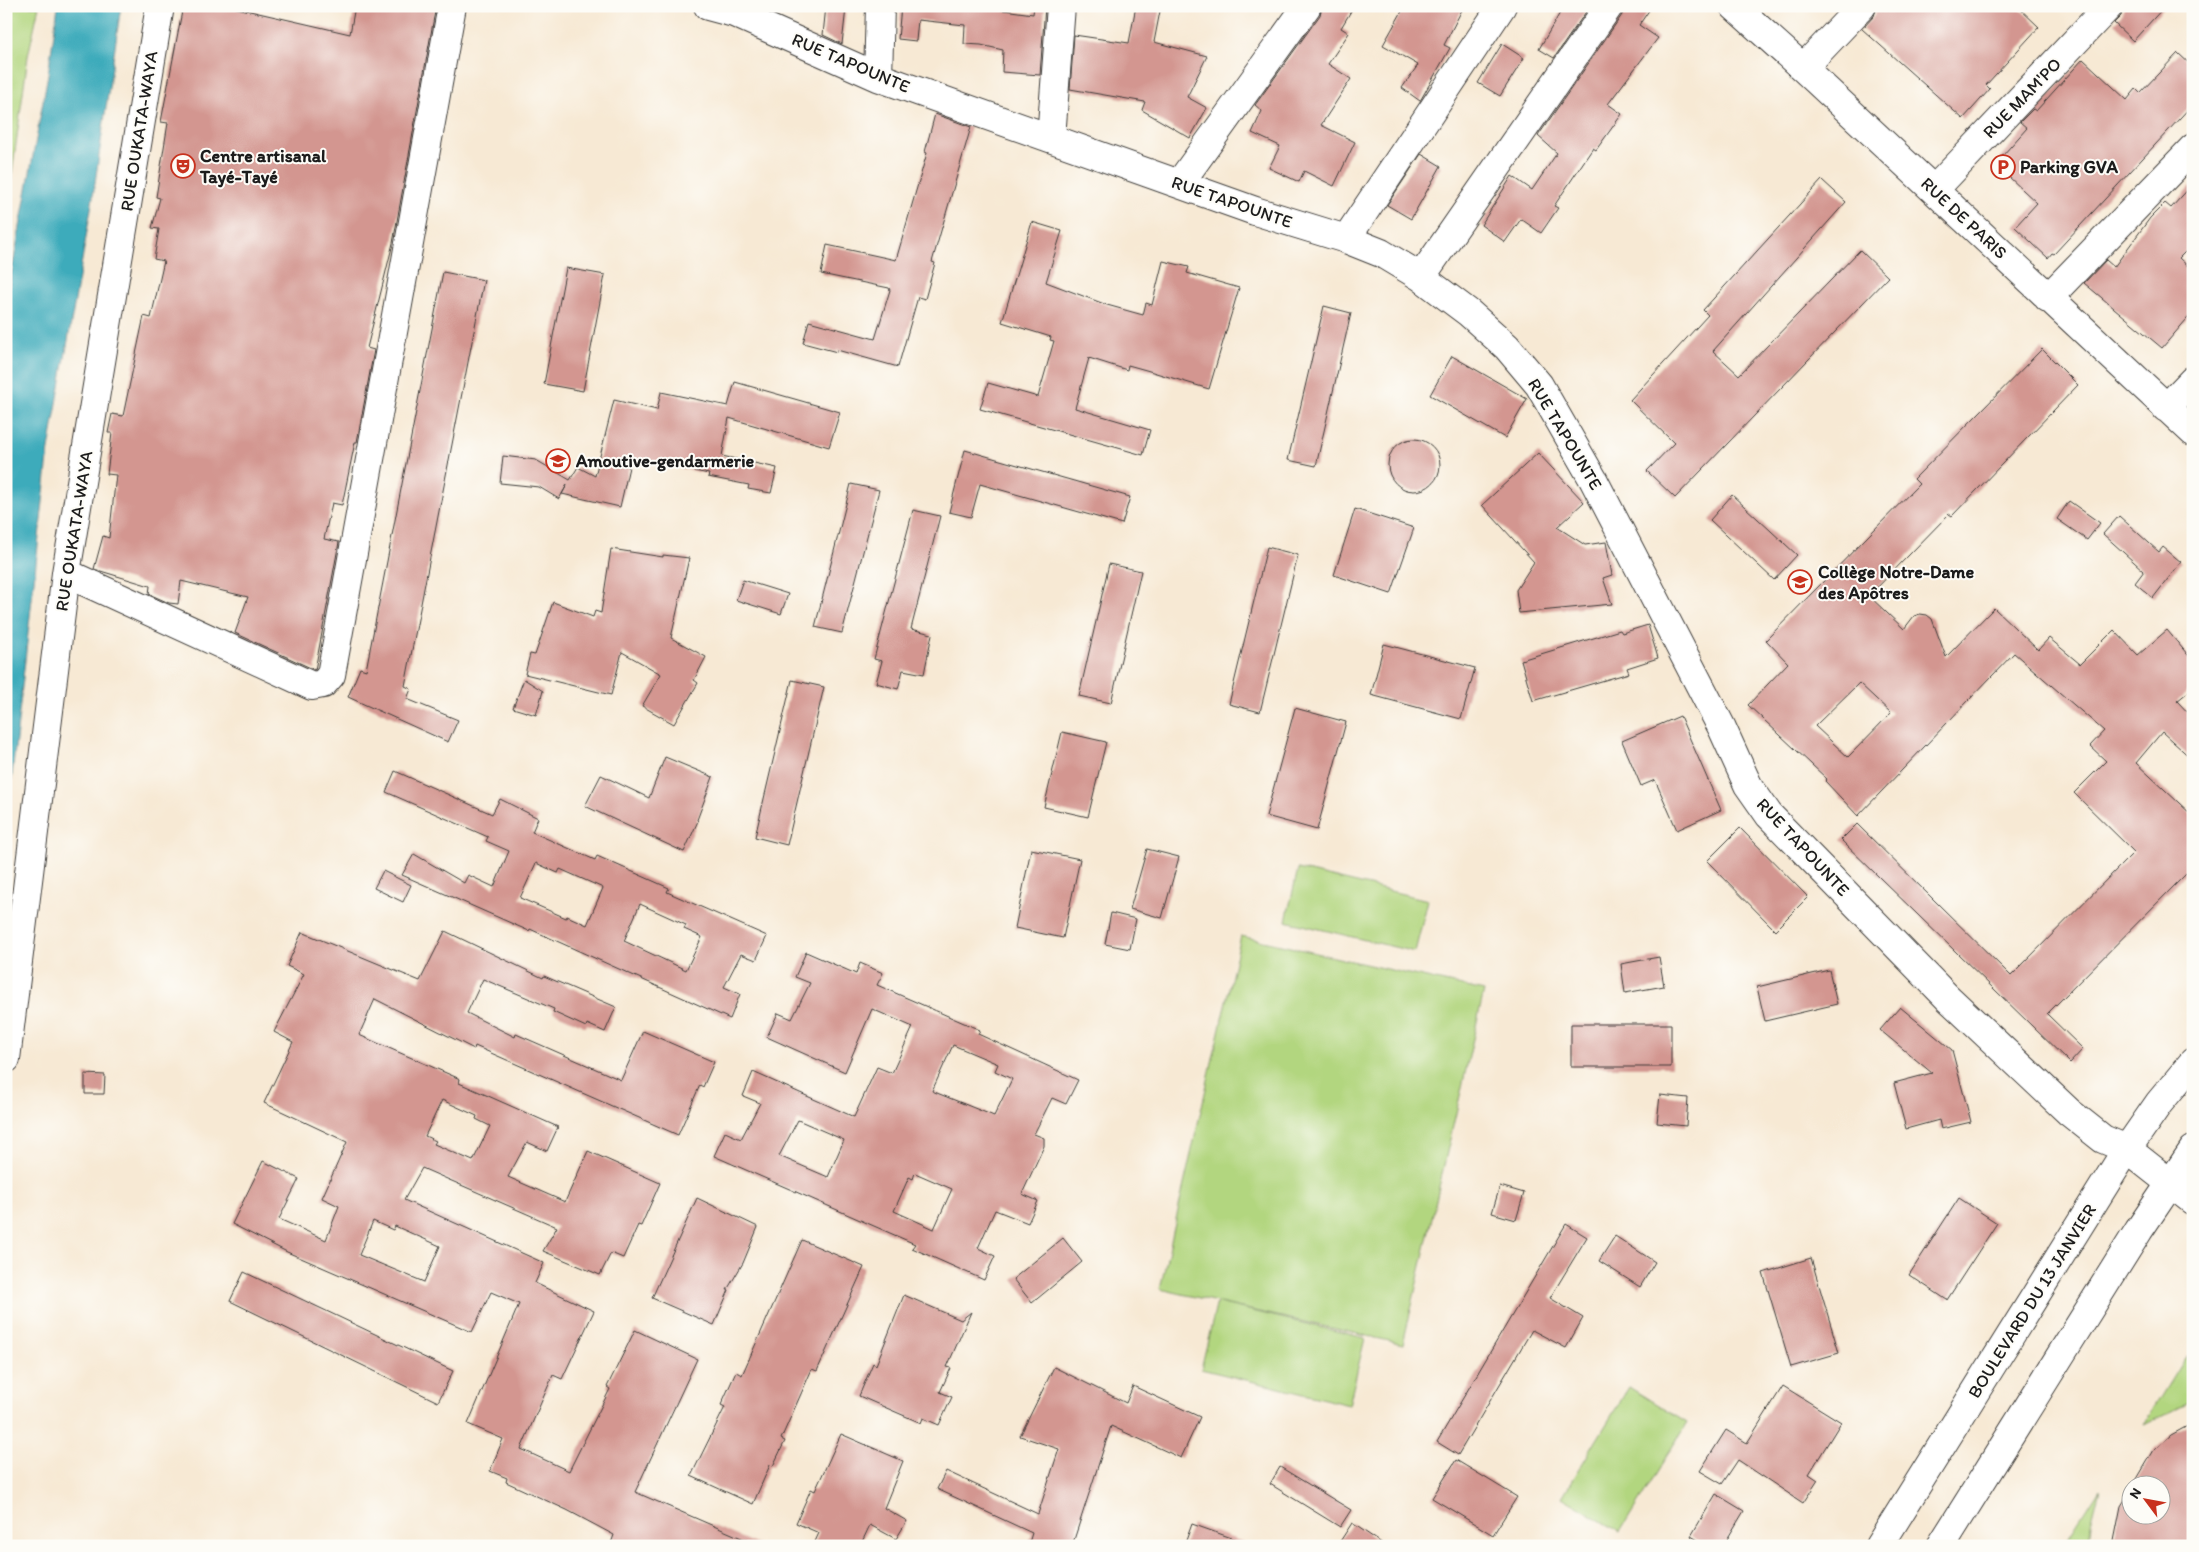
<svg xmlns="http://www.w3.org/2000/svg" width="2199" height="1552" font-family="Itim,sans-serif">
<style>
.green{fill:#b2d67f;stroke:#67794e}
.water{fill:#3dabbb;stroke:#2c646c}
.building{fill:#d39690;fill-rule:evenodd}
.lines{fill:none;stroke-linecap:round;stroke-linejoin:round}
.minor-casing{stroke:#3d3b38;stroke-width:30}
.highway-casing{stroke:#3d3b38;stroke-width:30}
.minor{stroke:#fff;stroke-width:28}
.highway{stroke:#fff;stroke-width:28}
.labels{text-anchor:middle;dominant-baseline:central;stroke-width:4;stroke-linejoin:round;paint-order:stroke}
.street-label{font-size:18px;fill:#1c1c1c;stroke:#fdfcf7}
.poi-label{font-size:18px;font-weight:bold;fill:#1c1c1c;stroke:#fdfcf7;text-anchor:start}
</style>
<rect width="100%" height="100%" fill="#fdfcf7"/>
<filter id="ink" filterUnits="userSpaceOnUse"><feTurbulence type="fractalNoise" baseFrequency=".02" numOctaves="2"/><feDisplacementMap in="SourceGraphic" scale="10" xChannelSelector="R" yChannelSelector="G"/><feConvolveMatrix kernelMatrix="1 2 1 2 8 2 1 2 1" color-interpolation-filters="sRGB"/></filter>
<filter id="wash" filterUnits="userSpaceOnUse"><feTurbulence type="fractalNoise" baseFrequency=".0096" numOctaves="4" result="noise"/><feDisplacementMap in="SourceGraphic" scale="20" xChannelSelector="R" yChannelSelector="G"/><feGaussianBlur stdDeviation="1.12" result="paint"/><feColorMatrix in="noise" values="0 0 0 0 0 0 0 0 0 0 0 0 0 0 0 0 0 1.4 0 .05"/><feComposite in="paint" operator="in"/></filter>
<g filter="url(#wash)">
<rect width="100%" height="100%" fill="#f7e9d4"/>
<path class="green" d="M6,6H39L28,56L6,217Z
M1298,869L1428,900L1415,952L1286,921Z
M1241,936L1484,991L1403,1344L1219,1303L1365,1338L1349,1405L1201,1369L1217,1302L1160,1289Z
M2193,1352V1400L2144,1424L2184,1359Z
M1629,1387L1687,1423L1620,1532L1562,1497Z
M2100,1488L2091,1523L2089,1546H2063Z"/>
<path class="water" d="M58,6H121L92,203L49,449L6,828V303L48,74Z"/>
<g id="blocks">
<path class="building" d="M183,6H228L350,34L355,6H436L393,243L367,348L374,350L357,442H355L342,505L332,503L324,539L339,542L315,670L235,633L248,597L181,581L178,604L169,603L149,594L150,586L94,569L103,536L109,538L116,475L107,474L112,433H108L112,414L123,416L144,316L151,318L164,261L154,259L159,229L152,228L160,198L156,197L168,123L161,122Z
M826,6L846,8L842,44L823,35Z
M901,6H997L996,9L1033,14L1034,6H1045L1040,75L1002,72L1003,50L981,45L964,44L965,25L918,20L916,41L898,39Z
M1136,6H1161L1154,42L1207,56L1187,97L1207,108L1190,138L1142,110L1145,102L1070,89L1074,35L1129,43Z
M1322,6H1354L1341,28L1349,33L1328,64L1351,79L1321,125L1355,142L1334,186L1304,171L1299,182L1269,168L1280,146L1252,133L1262,111L1255,105L1320,15Z
M1405,6H1464L1444,45L1450,48L1420,101L1402,88L1418,65L1383,45Z
M1564,6H1590L1554,58L1539,49Z
M1624,6H1652L1639,25L1658,38L1608,104L1622,114L1596,150L1593,148L1554,206L1558,208L1541,233L1521,219L1505,242L1481,225L1512,176L1532,190L1557,153L1538,136L1622,15Z
M1877,6H2017L2039,27L1986,85L1990,89L1963,119L1862,29L1874,16Z
M2124,6H2165L2133,41L2114,23L2121,16Z
M1502,44L1524,58L1500,96L1478,83Z
M2178,53L2193,67V104L2054,254L2052,253L2048,258L2015,227L2037,203L1995,164L2027,128L2020,122L2033,109L2036,111L2083,59L2127,100L2136,89L2140,93Z
M935,114L971,127L932,262L935,263L925,299L918,297L898,367L837,350V352L803,343L809,321L875,339L890,290L889,288L821,274L827,245L896,260L927,153L925,152Z
M1421,154L1441,166L1411,219L1387,205Z
M1822,180L1846,202L1713,351L1739,375L1860,250L1888,277L1675,498L1647,471L1674,443L1630,400L1708,315L1703,310Z
M2193,184V244L2179,258L2193,271V312L2162,348L2084,283L2106,260L2114,267L2150,218L2165,203L2171,208Z
M1032,222L1062,231L1046,282L1107,305L1143,315L1146,303L1152,305L1163,261L1189,267L1187,273L1239,288L1209,389L1146,370L1128,365L1127,370L1089,358L1075,408L1150,430L1143,455L980,409L988,383L1038,397L1054,341L1050,340L1051,337L1002,322Z
M566,268L605,275L583,391L544,384Z
M443,272L484,280L405,686L411,689L407,699L458,720L448,742L348,697L360,668L366,670Z
M1324,306L1351,313L1316,466L1288,460Z
M2042,349L2078,385L1952,516L1949,514L1869,596L1904,629L1914,616L1920,614L1927,615L1932,619L1946,657L1994,608L2038,650L2049,638L2080,664L2114,630L2138,655L2167,630L2193,661V688L2177,701L2193,718V760L2162,732L2136,763L2193,816V867L2047,1014L2083,1049L2070,1063L1841,840L1857,824L2011,976L2134,852L2074,793L2106,761L2090,746L2104,731L2014,653L1858,816L1825,781L1827,779L1748,705L1788,663L1766,640L1919,484L1914,479ZM1859,683L1891,713L1848,757L1815,726Z
M1452,356L1527,399L1505,438L1430,395Z
M735,382L840,412L829,447L729,418L722,456L777,468L771,493L748,489L749,485L708,477L709,474L631,458L620,507L562,494L567,485L559,499L539,487L500,483L503,456L536,460L570,480L578,467L595,476L614,400L657,410L661,392L728,406Z
M1388 465a26 26 0 1 1 52 0a26 26 0 1 1-52 0Z
M965,450L1130,497L1122,524L980,484L971,517L949,512Z
M1538,453L1584,502L1557,527L1585,545L1606,542L1612,575L1603,578L1612,604L1519,613L1516,590L1534,562L1482,505Z
M851,484L879,490L842,633L815,627Z
M1732,495L1797,555L1774,580L1710,520Z
M2069,501L2100,523L2087,540L2057,519Z
M1355,509L1414,528L1391,594L1334,575Z
M913,510L940,516L911,629L932,634L924,674L903,670L898,689L876,683L882,661L874,659Z
M2119,516L2159,552L2163,547L2181,562L2153,598L2135,583L2144,571L2103,534Z
M1267,547L1298,555L1260,712L1229,704Z
M611,549L663,557V555L689,558L671,638L706,657L694,680L698,683L674,724L642,706L661,674L622,652L611,695L525,674L530,654L535,655L553,602L593,617L595,611L601,613Z
M1109,564L1141,571L1111,703L1079,696Z
M743,580L788,594L781,614L736,600Z
M1648,625L1658,658L1627,668L1629,673L1533,701L1521,660L1620,630L1622,633Z
M1384,644L1475,668L1461,719L1371,695Z
M524,679L543,691L536,715L513,708Z
M792,680L824,687L787,845L755,837Z
M1295,708L1346,722L1317,830L1266,816Z
M1680,716L1721,810L1677,830L1655,780L1641,786L1622,741Z
M1062,732L1106,742L1088,817L1044,807Z
M665,757L713,777L697,820L698,821L684,852L585,806L601,775L649,798Z
M395,771L492,814L500,799L538,818L532,832L595,860L597,856L669,888L667,892L767,936L756,960L741,954L724,987L740,994L730,1019L530,929L529,931L402,875L414,854L464,883L468,875L494,887L509,851L486,841L488,837L386,792ZM536,863L558,873L560,869L603,888L587,925L567,916L566,918L520,898ZM640,904L686,925L684,929L702,937L686,970L624,941Z
M1740,828L1808,897L1775,930L1707,861Z
M1031,849L1080,859L1063,938L1015,928Z
M1147,849L1179,857L1162,918L1130,909Z
M383,871L411,885L403,902L374,888Z
M1111,913L1136,919L1130,949L1105,944Z
M445,931L543,978L544,976L616,1007L605,1032L587,1024L586,1027L553,1012L554,1009L483,979L467,1013L515,1037L516,1034L621,1080L643,1031L714,1062L703,1087L700,1085L678,1135L475,1046L474,1049L375,999L359,1035L460,1079L459,1083L558,1127L547,1151L527,1142L508,1177L565,1202L588,1151L660,1183L641,1226L638,1225L623,1258L611,1253L600,1275L543,1251L557,1227L422,1168L404,1200L544,1263L535,1283L594,1311L562,1379L553,1375L521,1449L569,1471L610,1389L607,1387L635,1330L697,1359L635,1492L760,1546H610L614,1535L567,1510L506,1482L507,1478L490,1471L503,1439L468,1424L519,1304L491,1292L472,1332L287,1252L232,1224L263,1161L299,1179L279,1219L326,1240L339,1206L322,1198L347,1142L264,1103L293,1042L274,1032L304,974L287,966L302,932L420,981ZM442,1100L477,1116L476,1119L490,1126L473,1161L434,1144L436,1141L425,1136ZM373,1221L393,1230L395,1226L440,1246L424,1282L359,1255Z
M806,952L856,974L860,963L883,973L877,985L980,1030L978,1034L1078,1080L1066,1104L1052,1098L1034,1134L1044,1138V1146L1022,1194L1038,1201L1028,1223L995,1210L978,1248L995,1256L984,1280L912,1248L915,1244L714,1156L725,1132L741,1139L760,1103L743,1096L753,1072L854,1117L877,1067L892,1073L913,1027L872,1009L845,1072L767,1037L778,1013L792,1019L810,983L795,977ZM953,1045L998,1064L995,1071L1012,1079L994,1116L932,1091ZM798,1120L844,1140L828,1177L779,1156ZM915,1173L952,1189L934,1229L894,1211L909,1177L913,1179Z
M1659,957L1664,986L1625,993L1621,964Z
M1829,970L1837,1004L1765,1021L1757,987Z
M1900,1007L1952,1050L1971,1122L1941,1129L1939,1120L1906,1129L1894,1083L1932,1073L1880,1030Z
M1571,1024H1671V1067H1571Z
M85,1074L105,1075L104,1094H85Z
M1660,1095L1688,1098L1686,1126L1657,1123Z
M1500,1186L1524,1193L1516,1220L1492,1213Z
M697,1198L758,1227L743,1263L727,1290H729L714,1325L652,1298Z
M1959,1198L1997,1223L1947,1300L1909,1275Z
M1566,1224L1587,1237L1550,1298L1583,1318L1566,1348L1532,1330L1458,1455L1437,1442Z
M1615,1236L1655,1262L1640,1287L1599,1261Z
M1063,1238L1082,1262L1032,1303L1013,1279Z
M802,1240L864,1267L817,1371L812,1369L781,1439L785,1441L773,1466L770,1465L753,1504L691,1476L725,1407L721,1405L736,1372L742,1375Z
M1811,1258L1839,1353L1791,1367L1763,1273Z
M244,1272L453,1371L438,1402L230,1301Z
M904,1295L961,1320L971,1312L947,1367L951,1368L940,1392L952,1397L939,1425L923,1418L921,1423L859,1396L873,1363L876,1365Z
M1054,1367L1126,1403L1133,1386L1200,1417L1181,1458L1111,1426L1072,1546H1028L1032,1533L937,1489L946,1471L1038,1514L1059,1449L1020,1436Z
M1783,1386L1841,1422L1809,1474L1818,1480L1803,1503L1738,1460L1722,1484L1700,1471L1726,1430L1747,1443Z
M2193,1423V1546H2113L2121,1506L2132,1488V1514H2162V1484H2134L2154,1450L2171,1435Z
M841,1434L903,1461L884,1508L907,1521L896,1539L870,1525L860,1546H813L819,1533L796,1523L811,1489L815,1491Z
M1456,1460L1517,1497L1493,1535L1432,1498Z
M1280,1467L1351,1510L1340,1527L1270,1484Z
M1716,1494L1744,1511L1723,1546H1708L1691,1536Z
M1352,1523L1386,1546H1337Z
M1192,1524L1246,1543L1245,1546H1184Z"/>
</g>
</g>
<g filter="url(#ink)">
<use href="#blocks" fill-opacity="0" stroke="#3d3b38" stroke-width="1"/>
<g class="lines">
<g class="minor-casing">
<path id="minor" d="M708,6L734,13L878,77L1255,211L1346,239L1381,253L1421,277L1469,313L1507,347L1539,385L1593,479L1722,728L1748,785L1769,815L1947,997L2069,1112L2103,1139L2127,1149L2193,1201
M1734,6L1803,68L2193,432
M1803,68L1862,6
M878,77L880,6
M1051,138L1061,6
M1179,184L1307,6
M1934,190L2109,6
M1346,239L1502,6
M1421,277L1609,6
M2048,298L2193,148
M2166,408L2193,380
M66,573L312,686L323,684L331,675L452,6
M6,1059L66,573L160,6"/>
</g>
<g class="highway-casing">
<path id="highway" d="M1879,1546L2127,1149L2159,1103L2193,1062
M1941,1546L2139,1230L2193,1150"/>
</g>
<use href="#minor" class="minor"/>
<use href="#highway" class="highway"/>
</g>
</g>
<defs>
<g id="theatre-ring" transform="scale(1.25)"><circle r="9.5" fill="#fdfcf7" stroke="#c8321e" stroke-width="1.5"/><path d="M-5-5.5Q0-4 5-5.5V0Q5 5 0 6Q-5 5-5 0ZM-3.3-2.5H-1v1.5H-3.3ZM1-2.5H3.3v1.5H1ZM-2.8 1Q0 5.5 2.8 1Z" fill="#c8321e"/></g>
<g id="parking-ring" transform="scale(1.25)"><circle r="9.5" fill="#fdfcf7" stroke="#c8321e" stroke-width="1.5"/><path d="M-3.5-5.5H1a3.5 3.5 0 0 1 0 7H-1V5.5H-3.5ZM-1-3.4V-.6H.8a1.4 1.4 0 0 0 0-2.8Z" fill="#c8321e"/></g>
<g id="school-ring" transform="scale(1.25)"><circle r="9.5" fill="#fdfcf7" stroke="#c8321e" stroke-width="1.5"/><path d="M0-5L7-2L0 1L-7-2ZM-4 1L0 2.5L4 1V4Q0 6-4 4Z" fill="#c8321e"/></g>
</defs>
<g fill-rule="evenodd">
<use href="#theatre-ring" x="183" y="166"/>
<use href="#parking-ring" x="2003" y="167"/>
<use href="#school-ring" x="558" y="461"/>
<use href="#school-ring" x="1800" y="582"/>
</g>
<g class="labels">
<g class="street-label">
<text transform="translate(851 63) rotate(23)">RUE TAPOUNTE</text>
<text transform="translate(2022 98) rotate(-46)">RUE MAM'PO</text>
<text transform="translate(139 131) rotate(-81)">RUE OUKATA-WAYA</text>
<text transform="translate(1232 202) rotate(19)">RUE TAPOUNTE</text>
<text transform="translate(1964 218) rotate(43)">RUE DE PARIS</text>
<text transform="translate(1565 434) rotate(59)">RUE TAPOUNTE</text>
<text transform="translate(74 531) rotate(-81)">RUE OUKATA-WAYA</text>
<text transform="translate(1803 847) rotate(47)">RUE TAPOUNTE</text>
<text transform="translate(2032 1301) rotate(-58)">BOULEVARD DU 13 JANVIER</text>
</g>
<g class="poi-label">
<text x="200" y="156">Centre artisanal<tspan x="200" dy="21">Tayé-Tayé</tspan></text>
<text x="2020" y="167">Parking GVA</text>
<text x="576" y="461">Amoutive-gendarmerie</text>
<text x="1818" y="572">Collège Notre-Dame<tspan x="1818" dy="21">des Apôtres</tspan></text>
</g>
</g>
<rect width="2199" height="1552" fill="none" stroke="#fdfcf7" stroke-width="25"/>
<g transform="translate(2146 1500) rotate(302)"><circle r="24" fill="#fdfcf7" stroke="#a3a29f"/>
<path d="M0-4L9 19L0 12L-9 19Z" fill="#c8321e"/>
<text y="-8" font-size="14" font-weight="bold" text-anchor="middle" fill="#1c1c1c">N</text>
</g>
</svg>
